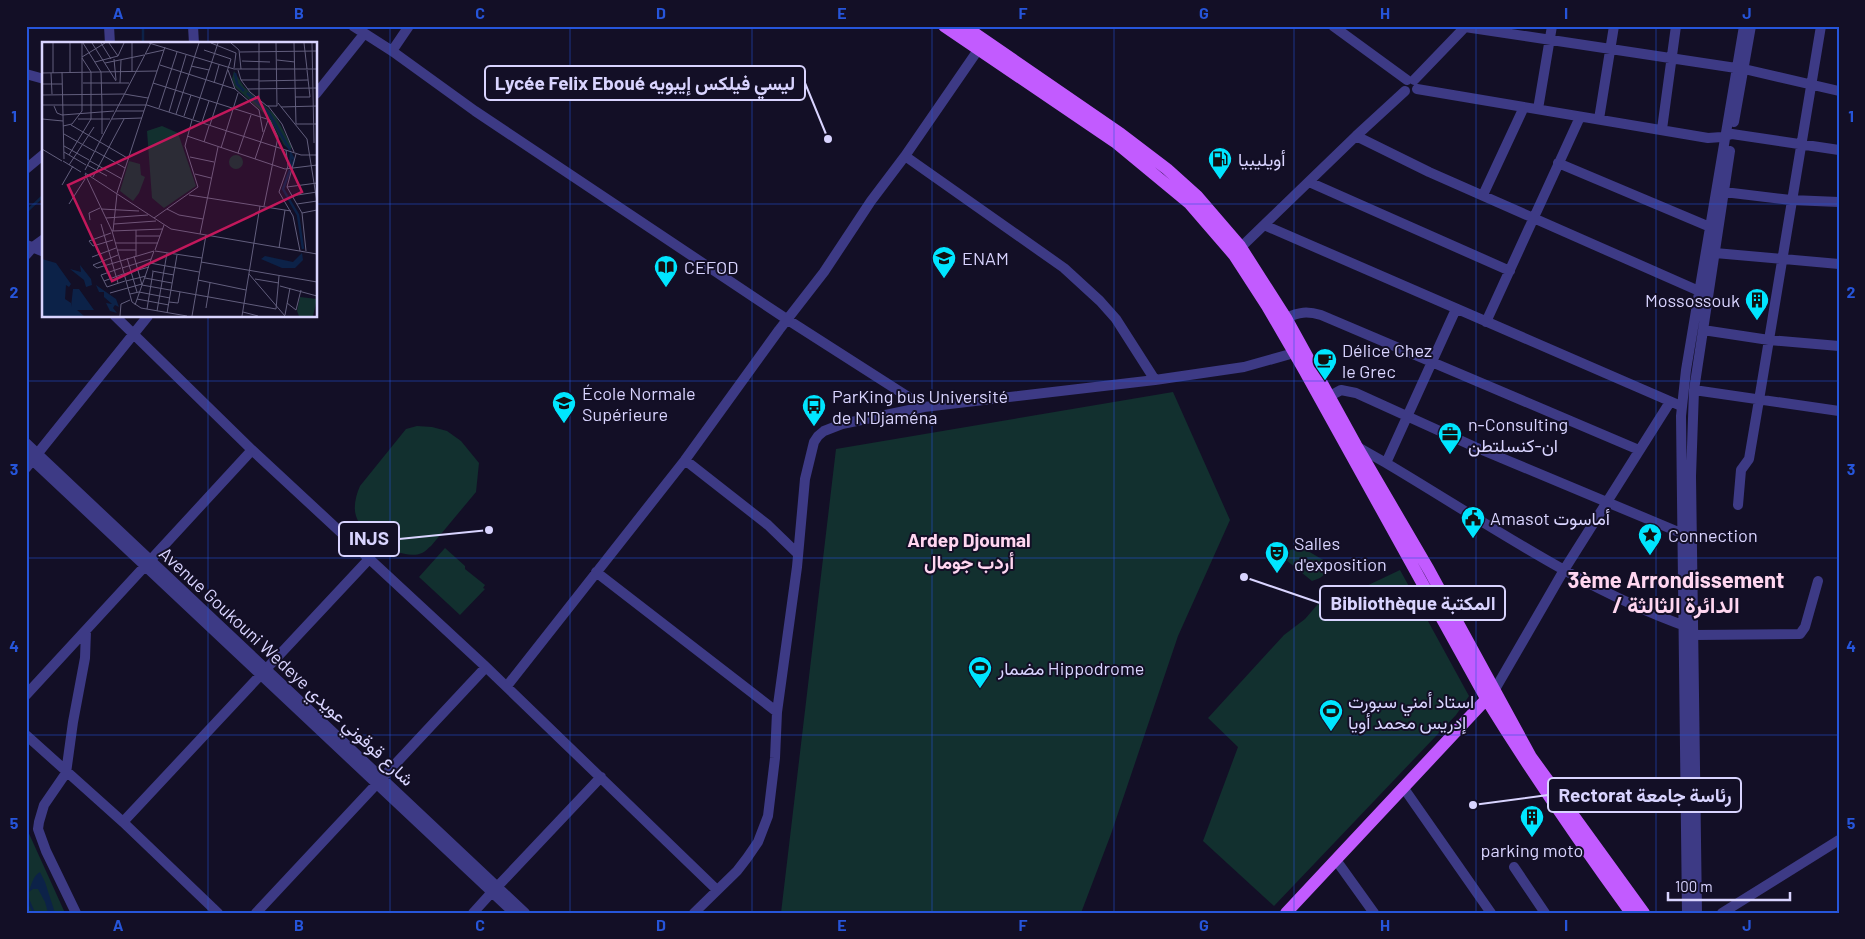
<svg xmlns="http://www.w3.org/2000/svg" width="1865" height="939" font-family="Barlow,Vazirmatn,sans-serif">
<style>
.green{fill:#12302f}
.water{fill:#0c2248}
.lines{fill:none;stroke-linecap:round;stroke-linejoin:round}
.stream{stroke:#0c2248;stroke-width:2.5}
.minor{stroke:#3d3a85;stroke-width:10}
.major{stroke:#c25bff;stroke-width:12}
.grid{fill:none;stroke:#2655da;stroke-width:1;stroke-opacity:0.55}
.labels{text-anchor:middle;dominant-baseline:central;stroke-width:4;stroke-linejoin:round;paint-order:stroke}
.poi-label{font-size:18px;fill:#d9d4ff;stroke:#130f26;text-anchor:start}
.street-label{font-size:18px;fill:#d9d4ff;stroke:#130f26}
.neighbourhood-label{font-size:19px;font-weight:bold;fill:#ffd6f0;stroke:#130f26}
.district-label{font-size:22px;font-weight:bold;fill:#ffd6f0;stroke:#130f26}
.inset-river{fill:none;stroke:#0c2248;stroke-width:2.5}
.inset-road{fill:none;stroke:#625e7d;stroke-width:1}
.view{fill:#c2185b;fill-opacity:0.15;stroke:#c2185b;stroke-width:2.5}
.inset-edge{fill:none;stroke:#d9d4ff;stroke-width:2.5}
.leader{fill:none;stroke:#d9d4ff;stroke-width:2}
.callout-dot{fill:#d9d4ff;stroke:#130f26;stroke-width:2}
.callout{fill:#130f26;stroke:#d9d4ff;stroke-width:2}
.callout-label{font-size:19px;text-anchor:middle;font-weight:bold;fill:#d9d4ff}
.neatline{fill:none;stroke:#2655da;stroke-width:2}
.grid-label{font-size:16px;text-anchor:middle;font-weight:bold;fill:#2655da}
</style>
<rect width="100%" height="100%" fill="#130f26"/>
<path class="green" d="M1173,392L1230,520L1178,636L1111,834L1081,913H781L836,449Z
M417,426L432,427L447,431L461,441L479,463L476,492L431,546C428,548 425,552 422,553C402,562 362,536 356,516C353,507 356,495 360,486L406,429Z
M1301,547L1325,561C1328,574 1324,577 1312,581L1286,560L1283,552Z
M445,548L465,566V569L485,585L483,588L485,589L460,615L419,577Z
M1400,570L1469,696L1456,715L1274,906L1203,841L1238,747L1208,718L1284,635L1305,619L1318,604L1322,607Z
M26,827L65,913H26Z"/>
<path class="water" d="M40,872L45,882L55,913H48L45,902L38,889H33L29,892C31,885 33,876 40,872Z"/>
<g class="lines">
<path class="stream" d="M143,44V26
M26,212L44,195
M26,895L34,913"/>
<path class="minor" d="M109,26L110,44
M193,26L194,44
M353,26L392,51L475,111L788,320L924,407
M1333,26L1407,80
M1465,27L1736,68
M392,51L409,26
M1744,69L1839,91
M26,74L44,79
M1414,80L1466,26
M1417,89L1708,138L1722,137L1732,134L1839,150
M316,94L364,34
M1538,109L1552,26
M1599,119L1614,26
M1734,122L1751,26
M1662,129L1676,26
M1356,136L1429,172L1699,291
M905,156L1064,268L1100,301L1116,319L1155,380
M1558,163L1710,227
M26,169L44,154
M1309,182L1510,271
M1724,192L1791,200L1839,202
M1483,195L1524,107
M1264,225L1681,406
M27,245L44,252
M1236,252L1356,136L1405,91
M1715,253L1839,264
M26,255L33,247L44,239
M115,316L252,450L486,667L717,890
M1286,318C1299,312 1307,311 1321,315L1639,450
M1486,322L1580,117
M1703,330L1769,340L1839,346
M1694,390L1839,411
M1330,396L1341,390L1356,393L1475,447L1681,533
M26,443L525,913
M1356,446L1386,463L1456,309
M26,454L514,913
M685,460L768,525L798,554
M1386,463C1484,521 1580,589 1688,627
M26,468L148,316
M1738,505L1741,470L1749,459L1759,400L1821,26
M596,572L777,712
M1694,635L1800,634L1805,627L1818,581
M507,686L685,460L779,330L824,272L871,201L905,156L978,50
M1494,691L1564,570L1670,402
M26,695L252,450
M26,735L123,822L218,913
M1403,787L1491,913
M123,822L370,558
M1336,860L1374,913
M1514,867L1545,913
M497,887L601,777
M76,913L46,851L38,829L39,822L44,805L66,773L73,722L85,658L86,631
M256,913L486,667
M473,913L492,892
M694,913L737,871L747,858L758,842L768,816L775,758L777,712L797,567L805,479L814,442L818,436L824,431L842,424L924,407L1155,380L1244,367L1294,353L1299,350
M1687,913L1681,416L1686,370L1744,26
M1697,913L1691,476L1694,390L1730,151
M1722,913L1839,840"/>
<path class="major" d="M944,26L1115,142L1190,204L1234,255L1267,306L1303,368L1487,700C1532,773 1580,843 1631,913
M964,26L1121,134L1167,169L1197,196L1240,246L1286,318L1356,445L1429,570L1531,757L1644,913
M1286,913L1491,694"/>
</g>
<path class="grid" d="M208,26V44M390,26V913M570,26V913M752,26V913M932,26V913M1114,26V913M1294,26V913M1476,26V913M1656,26V913M26,204H44M316,204H1839M208,316V913M26,381H1839M26,558H1839M26,735H1839"/>
<defs>
<g id="fuel-pin" transform="scale(1.25)"><path d="M0 17L-7.5 6A9.5 9.5 0 1 1 7.5 6Z" fill="#00e5ff" stroke="#130f26"/><path d="M-5.5-6h7V0h2V4h1.3V-2.5L3-4.5l.8-.8L6-3V5H2.5V1h-1V6h-7ZM-4.2-4.7v3.2H.2V-4.7Z" fill="#111"/></g>
<g id="university-pin" transform="scale(1.25)"><path d="M0 17L-7.5 6A9.5 9.5 0 1 1 7.5 6Z" fill="#00e5ff" stroke="#130f26"/><path d="M0-5L7-2L0 1L-7-2ZM-4 1L0 2.5L4 1V4Q0 6-4 4Z" fill="#111"/></g>
<g id="library-pin" transform="scale(1.25)"><path d="M0 17L-7.5 6A9.5 9.5 0 1 1 7.5 6Z" fill="#00e5ff" stroke="#130f26"/><path d="M-6-4Q-3-5.5-.7-3.5V5Q-3 3-6 4ZM6-4Q3-5.5 .7-3.5V5Q3 3 6 4Z" fill="#111"/></g>
<g id="building-pin" transform="scale(1.25)"><path d="M0 17L-7.5 6A9.5 9.5 0 1 1 7.5 6Z" fill="#00e5ff" stroke="#130f26"/><path d="M-4-6H4V6H1V3H-1V6H-4ZM-2.5-4.3h1.7v1.8h-1.7ZM.8-4.3h1.7v1.8H.8ZM-2.5-1h1.7V.8h-1.7ZM.8-1h1.7V.8H.8Z" fill="#111"/></g>
<g id="cafe-pin" transform="scale(1.25)"><path d="M0 17L-7.5 6A9.5 9.5 0 1 1 7.5 6Z" fill="#00e5ff" stroke="#130f26"/><path d="M-5.5-4.5H6V0H3Q3 3.5 0 3.5H-2.5Q-5.5 3.5-5.5 0ZM3-3.2v2h1.7v-2ZM-6 4.5H4V6H-6Z" fill="#111"/></g>
<g id="bus-pin" transform="scale(1.25)"><path d="M0 17L-7.5 6A9.5 9.5 0 1 1 7.5 6Z" fill="#00e5ff" stroke="#130f26"/><path d="M-5-6H5V4H4V6H2V4H-2V6H-4V4H-5ZM-3.5-4V0h7V-4ZM-3.5 1.2v1.5H-2V1.2ZM2 1.2v1.5H3.5V1.2Z" fill="#111"/></g>
<g id="office-pin" transform="scale(1.25)"><path d="M0 17L-7.5 6A9.5 9.5 0 1 1 7.5 6Z" fill="#00e5ff" stroke="#130f26"/><path d="M-6-3h4V-5.5h4V-3h4V5H-6ZM-1-4.5V-3h2v-1.5ZM-6 0V1H6V0Z" fill="#111"/></g>
<g id="civic-pin" transform="scale(1.25)"><path d="M0 17L-7.5 6A9.5 9.5 0 1 1 7.5 6Z" fill="#00e5ff" stroke="#130f26"/><path d="M-.6-6.5H3V-4.5H.6V-3L4-1V1h2V6H-6V1h2V-1L-.6-3ZM-1.2 2.5V6h2.4V2.5Z" fill="#111"/></g>
<g id="sight-pin" transform="scale(1.25)"><path d="M0 17L-7.5 6A9.5 9.5 0 1 1 7.5 6Z" fill="#00e5ff" stroke="#130f26"/><path d="M0-6L1.8-2.2L6-1.7L2.9 1.2L3.7 5.4L0 3.3L-3.7 5.4L-2.9 1.2L-6-1.7L-1.8-2.2Z" fill="#111"/></g>
<g id="theatre-pin" transform="scale(1.25)"><path d="M0 17L-7.5 6A9.5 9.5 0 1 1 7.5 6Z" fill="#00e5ff" stroke="#130f26"/><path d="M-5-5.5Q0-4 5-5.5V0Q5 5 0 6Q-5 5-5 0ZM-3.3-2.5H-1v1.5H-3.3ZM1-2.5H3.3v1.5H1ZM-2.8 1Q0 5.5 2.8 1Z" fill="#111"/></g>
<g id="stadium-pin" transform="scale(1.25)"><path d="M0 17L-7.5 6A9.5 9.5 0 1 1 7.5 6Z" fill="#00e5ff" stroke="#130f26"/><path d="M0-5a6.5 5 0 1 0 0 10a6.5 5 0 1 0 0-10ZM-3.5-1.8h7v3.6h-7Z" fill="#111"/></g>
</defs>
<g fill-rule="evenodd">
<use href="#fuel-pin" x="1220" y="159"/>
<use href="#university-pin" x="944" y="258"/>
<use href="#library-pin" x="666" y="267"/>
<use href="#building-pin" x="1757" y="300"/>
<use href="#cafe-pin" x="1325" y="360"/>
<use href="#university-pin" x="564" y="403"/>
<use href="#bus-pin" x="814" y="406"/>
<use href="#office-pin" x="1450" y="434"/>
<use href="#civic-pin" x="1473" y="518"/>
<use href="#sight-pin" x="1650" y="535"/>
<use href="#theatre-pin" x="1277" y="553"/>
<use href="#stadium-pin" x="980" y="668"/>
<use href="#stadium-pin" x="1331" y="711"/>
<use href="#building-pin" x="1532" y="817"/>
</g>
<g class="labels">
<g class="poi-label">
<text x="1238" y="159">أويليبيا</text>
<text x="962" y="258">ENAM</text>
<text x="684" y="267">CEFOD</text>
<text x="1740" y="300" text-anchor="end">Mossossouk</text>
<text x="1342" y="350">Délice Chez<tspan x="1342" dy="21">le Grec</tspan></text>
<text x="582" y="393">École Normale<tspan x="582" dy="21">Supérieure</tspan></text>
<text x="832" y="396">ParKing bus Université<tspan x="832" dy="21">de N'Djaména</tspan></text>
<text x="1468" y="424">n-Consulting<tspan x="1468" dy="21">ان-كنسلتطن</tspan></text>
<text x="1490" y="518">Amasot أماسوت</text>
<text x="1668" y="535">Connection</text>
<text x="1294" y="543">Salles<tspan x="1294" dy="21">d'exposition</tspan></text>
<text x="998" y="668">مضمار Hippodrome</text>
<text x="1348" y="701">استاد أمني سبورت<tspan x="1348" dy="21">إدريس محمد أويا</tspan></text>
<text x="1532" y="850" text-anchor="middle">parking moto</text>
</g>
<g class="street-label">
<text transform="translate(287 666) rotate(43)">Avenue Goukouni Wedeye شارع قوقوني عويدي</text>
</g>
<g class="neighbourhood-label">
<text x="969" y="539">Ardep Djoumal<tspan x="969" dy="22">أردب جومال</tspan></text>
</g>
<g class="district-label">
<text x="1676" y="579">3ème Arrondissement<tspan x="1676" dy="25">/ الدائرة الثالثة</tspan></text>
</g>
</g>
<g transform="translate(42 42)">
<rect width="275" height="275" fill="#130f26"/>
<path d="M192,29L202,45L233,73L250,105L248,108L242,103L228,77L193,45L190,37ZM120,84L136,91L154,144L122,166L110,156L105,89ZM187 120a7 7 0 1 1 14 0a7 7 0 1 1-14 0ZM87,119L98,122L99,133L103,135L97,151L91,159L78,149ZM258,255L275,257L271,274H257L255,269Z" fill="#12302f"/>
<path d="M260,211L261,218L253,226H240L219,217L223,214L251,220ZM0,217L14,221L29,242L27,245L24,243L23,257L29,261V265L31,247H37L52,268H35L42,274H0ZM38,223L49,237L50,243L44,245L42,238L28,227L39,230ZM54,243L74,257L77,265L73,263L71,266L75,271L68,269L64,261L70,262L62,255V250H57Z" fill="#0c2248"/>
<path class="inset-river" d="M193,31L195,42L202,49M205,51L227,71L248,108M249,112L252,118L250,125H248ZM248,128L241,147L256,173L261,207"/>
<path class="inset-road" d="M11,1V31M28,1V30M41,1L59,30L60,63M50,1L74,39M59,1L69,17M67,1L76,14M90,1V29M107,1L192,27H275M169,1L194,11L192,26M189,1L197,8L199,27M217,1V57M252,1L254,82M262,1L265,27M270,1L272,101M162,8L189,17L168,83M198,10L275,9M104,12L122,8M40,15L63,1M40,16L49,30V63M72,17L74,38M235,18L253,20M200,19L228,20M53,20L76,14L82,1M63,21L102,13M118,23L193,47M149,24L167,28M186,28L193,47L217,68L221,90M196,28L199,38L208,50L225,64H235L234,1M20,30L22,117M0,31L115,29M9,31L10,52M199,38H217M217,39L266,38M41,41H87M78,41L79,18M111,41L228,78L236,95L222,164M172,41L177,23M0,42H20M206,47L275,46M82,52L106,56M0,53L82,52M253,55H268L265,28M236,61L265,97L275,160M0,63H105L259,113H275M60,63V92M12,64L15,71L20,73L72,69M226,64L240,82L252,110M239,65L275,64M117,66L135,10M74,69H102M127,70L144,13M134,72L157,1M142,74L149,53M0,77L21,79M36,77H68M70,77L100,76M151,77L176,1M160,80L167,59M254,82H275M29,83L87,117M21,84L30,82L40,69V1M22,92L52,109M145,94L243,127L275,123M162,100L167,84M22,104L47,118M179,106L196,51M0,107L20,119M244,108L246,124L237,150L251,174L258,209M53,109L83,126M22,110L44,123M196,111L209,73M254,112L245,145L260,171L264,209M27,113L49,77V63M148,115L172,120M213,117L226,78M21,119L39,130M48,119L80,137M27,123L52,85M45,123L65,134M43,128L109,1M43,131L129,187L275,212M43,132L70,189L90,260L99,266L145,274M153,132L169,136M51,135L82,77M20,143L31,124M245,145L275,141M75,151L123,5M147,153L249,169M249,154L275,150M27,162L43,137M255,162L275,159M59,167L97,169M125,167L137,173L161,177M260,171L275,168M64,176L106,173M112,176L156,145L143,104L150,78M48,178L47,171L58,166M59,182L76,241M72,182L114,179M94,188V214M70,189L121,187M71,189L75,152M69,191L47,199L51,204L71,198M158,192L176,105M94,194H118M73,201H116M237,206L243,168M75,208H94M113,208L122,183M113,209L160,216M76,213L51,223L55,226L112,209M92,214L100,243L234,267M50,215L74,206M85,216L95,250M159,220L275,240M108,221L157,230M79,226L59,233L65,245L83,239M80,226L109,217M110,229L132,233M82,232L107,225M207,232L243,274M103,236L130,241M213,237L237,241M156,238L204,248M62,239L81,232M84,239L104,234M238,244L275,254M68,251L100,242M88,252L97,250L128,256M95,257L127,263M127,260L136,261L138,250M245,261L254,268L259,248M93,263L112,209M164,266L168,241M105,267L111,230M234,267L237,234M115,269L125,211M201,270L216,274M125,271L135,213M243,273L248,246M78,274L79,262L88,258M150,274L164,193M200,274L218,164"/>
<path class="view" d="M216,55L260,150L70,239L26,143Z"/>
<rect width="275" height="275" class="inset-edge"/>
</g>
<path class="leader" d="M828 139L805 83M489 530L399 539M1244 577L1320 603M1473 805L1548 795"/>
<g class="callout-dot">
<circle cx="828" cy="139" r="5"/>
<circle cx="489" cy="530" r="5"/>
<circle cx="1244" cy="577" r="5"/>
<circle cx="1473" cy="805" r="5"/>
</g>
<g class="callout">
<rect x="485" y="66" width="320" height="34" rx="5"/>
<rect x="339" y="522" width="60" height="34" rx="5"/>
<rect x="1320" y="586" width="185" height="34" rx="5"/>
<rect x="1548" y="778" width="193" height="34" rx="5"/>
</g>
<g class="callout-label">
<text x="645" y="90">Lycée Felix Eboué ليسي فيلكس إيبويه</text>
<text x="369" y="545">INJS</text>
<text x="1413" y="610">Bibliothèque المكتبة</text>
<text x="1645" y="802">Rectorat رئاسة جامعة</text>
</g>
<rect width="1865" height="939" fill="none" stroke="#130f26" stroke-width="55"/>
<path d="M1668 892v8h122v-8" fill="none" stroke="#d9d4ff" stroke-width="2.5"/>
<text x="1675" y="892" font-size="15" fill="#d9d4ff" stroke="#130f26" stroke-width="4" paint-order="stroke">100 m</text>
<rect x="28" y="28" width="1810" height="884" class="neatline"/>
<g class="grid-label">
<text x="118" y="19">A</text>
<text x="299" y="19">B</text>
<text x="480" y="19">C</text>
<text x="661" y="19">D</text>
<text x="842" y="19">E</text>
<text x="1023" y="19">F</text>
<text x="1204" y="19">G</text>
<text x="1385" y="19">H</text>
<text x="1566" y="19">I</text>
<text x="1747" y="19">J</text>
<text x="14" y="122">1</text>
<text x="1851" y="122">1</text>
<text x="14" y="298">2</text>
<text x="1851" y="298">2</text>
<text x="14" y="475">3</text>
<text x="1851" y="475">3</text>
<text x="14" y="652">4</text>
<text x="1851" y="652">4</text>
<text x="14" y="829">5</text>
<text x="1851" y="829">5</text>
<text x="118" y="931">A</text>
<text x="299" y="931">B</text>
<text x="480" y="931">C</text>
<text x="661" y="931">D</text>
<text x="842" y="931">E</text>
<text x="1023" y="931">F</text>
<text x="1204" y="931">G</text>
<text x="1385" y="931">H</text>
<text x="1566" y="931">I</text>
<text x="1747" y="931">J</text>
</g>
</svg>
